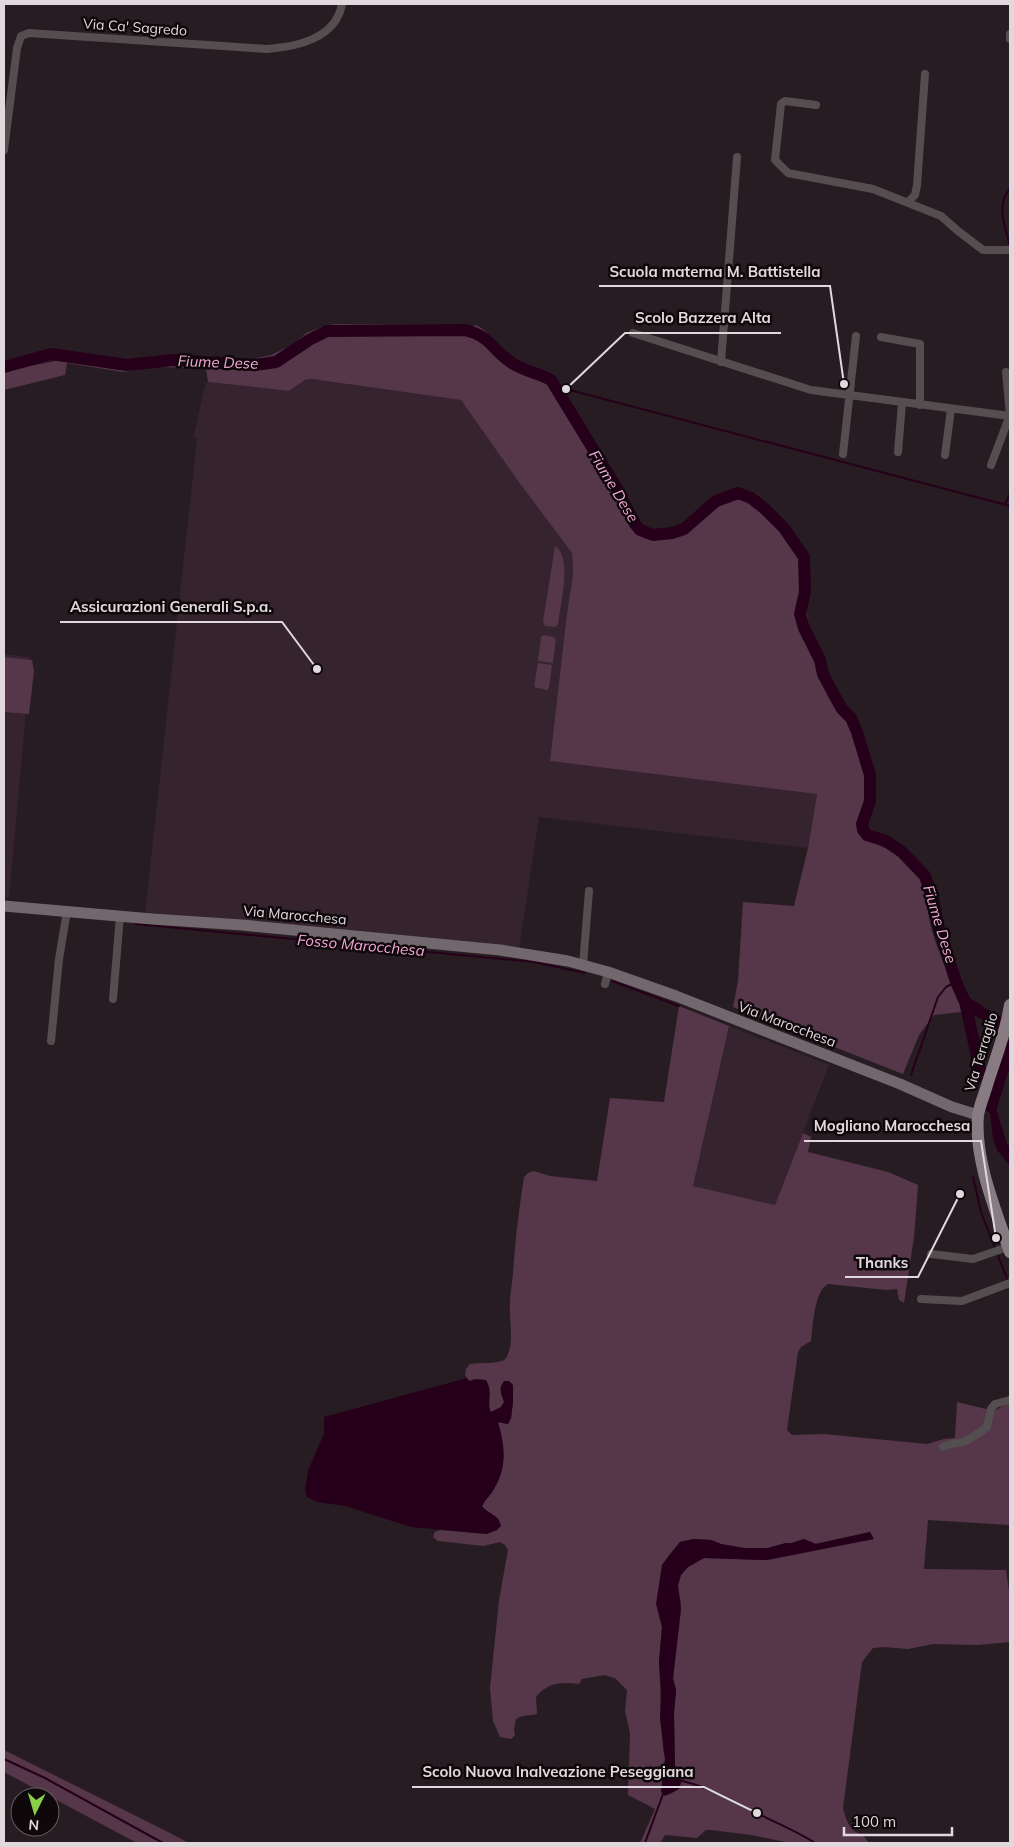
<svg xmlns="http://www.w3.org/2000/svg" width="1014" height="1847" font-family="Mulish,sans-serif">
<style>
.built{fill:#35232e}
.green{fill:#56374a;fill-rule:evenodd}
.water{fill:#26001b}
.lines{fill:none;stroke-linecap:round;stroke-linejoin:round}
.stream{stroke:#26001b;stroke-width:2}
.river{stroke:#26001b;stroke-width:12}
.street{stroke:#544e51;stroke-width:8}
.secondary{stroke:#71676d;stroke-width:11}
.primary{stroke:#887b82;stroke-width:12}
.labels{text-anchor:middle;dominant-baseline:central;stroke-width:5;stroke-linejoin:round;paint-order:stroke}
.street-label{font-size:14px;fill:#e1d8dd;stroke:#0e080b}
.water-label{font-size:15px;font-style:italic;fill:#f5a8d7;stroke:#0e080b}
.leader{fill:none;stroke:#e1d8dd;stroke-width:2}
.callout-dot{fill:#e1d8dd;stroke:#0e080b;stroke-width:2}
.callout-label{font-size:15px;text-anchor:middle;font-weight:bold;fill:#e1d8dd;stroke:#0e080b;stroke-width:5;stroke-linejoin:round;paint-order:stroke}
</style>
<rect width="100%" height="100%" fill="#281c23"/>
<path class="built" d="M312,379L461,400L518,481L572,553L573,575L567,613L550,761L817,793L808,848L539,817L519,949L145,914L197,439L193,438L206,382L289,391L306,380Z
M4,654L31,657L9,898L4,897Z
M729,1026L829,1065L775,1205L693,1186Z"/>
<path class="green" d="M334,324L464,325L465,330L476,325C493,334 501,352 517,362C529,369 543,372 555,380C569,401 582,423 595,444C605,461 617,478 626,496C630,506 635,522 645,528C680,549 711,480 746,492C758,496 767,505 776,514C785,523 801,540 806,552C815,574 803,598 808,620C811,635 818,648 823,662C828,672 831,683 836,693C840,700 845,706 848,713C855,733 863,760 866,782C870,801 849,826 864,838C879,846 899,852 911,865C927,883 926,911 933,934C940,958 953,981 962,1005C970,1024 976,1056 977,1076L973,1070L971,1051L961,1012L934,1015L919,1035L903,1074L733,1007L738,981L743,902L794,906L808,848L817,794L550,761L567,613L573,575L572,553L518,481L461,400L312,379L305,380L289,391L208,382L206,368L157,367L183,363L202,356L247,360L271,355L294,344L306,333L322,327Z
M66,359L118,370L147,368L123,372L67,363L65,375L4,390V371Z
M555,546C573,558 560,605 558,624L555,627L545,626L543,622Z
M544,635L554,637L556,639L553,663L538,661L541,637Z
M4,657L32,660L34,671L29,714L4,712Z
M538,663L552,665L549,688L547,690L534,687Z
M679,1006L729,1026L693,1186L775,1205L803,1133L811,1137L808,1152L888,1172L918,1185L914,1237L904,1303L899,1300L897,1289L886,1290L828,1284C814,1291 813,1326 811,1341L801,1347L798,1352L787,1430L792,1435L824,1434L927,1444L944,1439L955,1438L957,1402L994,1411L1010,1402V1525L928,1520L924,1569L1006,1570L1010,1598V1642L978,1645L933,1644L908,1649L884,1647L873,1648L862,1662L843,1808C846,1819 849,1832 862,1834L869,1843H791L751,1835L711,1830H706L697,1838L665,1835L660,1843H640L655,1809L628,1795L630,1733L625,1711L627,1690L615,1678L604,1675L582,1679L579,1684C562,1682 548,1682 536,1697L537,1714C530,1716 523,1714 516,1719L514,1730L515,1735L511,1739L500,1737L493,1721L490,1688L499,1600L508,1550L505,1545L500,1542L483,1546L438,1541L433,1537L435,1532L440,1530L487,1534L491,1514L482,1507C485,1499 492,1494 495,1487C507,1466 505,1445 497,1422L508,1424L511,1418L513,1402H504L501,1407L491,1412L465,1375L466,1369L470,1364C479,1362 501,1365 506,1358C514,1346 510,1325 510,1312C509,1299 512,1286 513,1273C515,1241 519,1209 524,1177L528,1173L534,1171L550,1176L597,1181L610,1098L664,1102ZM870,1532L873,1539L767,1560L704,1558L688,1567L681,1575L678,1580V1586L681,1604L673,1679L676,1690L674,1713L675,1767L679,1778V1789L670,1794L661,1792L665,1759L663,1748L659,1662L662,1627L658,1610L662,1565L669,1555L680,1542L694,1539L711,1540L721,1544L744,1548H768L786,1543H792L804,1539L815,1544Z
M4,1750L168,1832L189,1843H137L4,1772Z"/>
<path class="water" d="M993,1089L995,1105L1007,1144L1010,1147V1166L997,1150L993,1139L989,1106Z
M467,1378L469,1381L475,1379L486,1380C494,1393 486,1401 491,1412L501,1407L504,1402C501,1393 498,1389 504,1381H509L513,1385V1402L511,1418L508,1424L498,1422C505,1445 507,1466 495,1487C492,1494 485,1499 482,1506C489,1515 499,1514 501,1526L497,1530L487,1534L411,1527L345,1506L317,1502L307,1497L305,1490L308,1470L324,1434V1417Z
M870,1532L874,1539L767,1560L704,1558L688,1567L681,1575L678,1586L681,1610L673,1678L676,1690L674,1713L675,1767L681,1783L679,1789L665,1796L661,1792L665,1759L660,1719L661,1690L659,1662L662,1627L656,1604L662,1565L680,1542L694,1539L711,1540L721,1544L744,1548H768L786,1543H792L804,1539L816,1544Z"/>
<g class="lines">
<path class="stream" d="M1010,189C995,204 1006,229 1010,247
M556,388L566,389L1010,506
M1005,504L1010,494
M136,924L534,962L585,973
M612,981L679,1006
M911,1075L938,997L946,987L956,982
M973,1177L981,1212L995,1248
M997,1253L1008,1281
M4,1759L45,1778L163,1843
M678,1780C707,1786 731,1800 757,1813C776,1823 797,1831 815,1843
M645,1843L663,1794"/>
<path class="river" d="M4,367L51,354L127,365L173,360L255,365L276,362L309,340L327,331L465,330C493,337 492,351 512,363C524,371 538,373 551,380L615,485L635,524L640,530L653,535L672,533L684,529L716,501L738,493L751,498L765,509L784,528L804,557L805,592L800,614L804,628L820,660L823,674L833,693L842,709L851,718L857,732L870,775V801L862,824L863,830L867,835L886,841L902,852L925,876L933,899L939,929L956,982L965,1002L981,1075
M965,1002L995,1021L1010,1027
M991,1107L1010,1046"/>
<path class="street" d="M1010,39V34
M816,105L785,101L781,104L775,160L788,173L873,189L941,216L958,231L983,250H1010
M4,150L17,48L21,36L29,33L267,49C297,47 336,38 342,4
M908,202L915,195L917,185L925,74
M633,333L811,390L1010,416
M881,337L920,344V405
M721,362L737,157
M898,452L902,403
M843,454L856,336
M945,455L951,409
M991,465L1010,415L1006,372
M583,965L589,891
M605,984L608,972
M113,999L120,916
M51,1041L59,959L67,911
M931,1254L973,1259L1008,1247
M921,1299L962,1301L1010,1283
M943,1447C949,1443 956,1444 963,1442C971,1439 980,1432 987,1427L991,1409L995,1404L1010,1400"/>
<path class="secondary" d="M4,906L152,919L242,925L500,950L568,961L608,972L676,996L900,1084L952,1107L978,1115"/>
<path class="primary" d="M1010,1005C1006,1032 996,1057 988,1082C985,1093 980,1104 978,1115C974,1160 996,1211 1010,1252"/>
</g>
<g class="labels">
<g class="street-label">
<text transform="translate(135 27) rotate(4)">Via Ca' Sagredo</text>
<text transform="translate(295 915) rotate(5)">Via Marocchesa</text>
<text transform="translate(787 1024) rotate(21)">Via Marocchesa</text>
<text transform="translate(981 1052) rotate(-73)">Via Terraglio</text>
</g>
<g class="water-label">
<text transform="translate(218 362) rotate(2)">Fiume Dese</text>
<text transform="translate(614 486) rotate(59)">Fiume Dese</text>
<text transform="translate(940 924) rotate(73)">Fiume Dese</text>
<text transform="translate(361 945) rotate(5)">Fosso Marocchesa</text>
</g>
</g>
<path class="leader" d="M844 384L830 286H599M566 389L625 333H781M317 669L282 622H60M996 1238L981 1141H804M960 1194L918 1277H845M757 1813L704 1787H412"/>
<g class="callout-dot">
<circle cx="844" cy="384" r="5"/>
<circle cx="566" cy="389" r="5"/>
<circle cx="317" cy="669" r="5"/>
<circle cx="996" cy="1238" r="5"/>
<circle cx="960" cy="1194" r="5"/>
<circle cx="757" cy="1813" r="5"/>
</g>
<g class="callout-label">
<text x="715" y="277">Scuola materna M. Battistella</text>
<text x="703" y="323">Scolo Bazzera Alta</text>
<text x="171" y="612">Assicurazioni Generali S.p.a.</text>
<text x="892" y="1131">Mogliano Marocchesa</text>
<text x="882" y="1268">Thanks</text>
<text x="558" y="1777">Scolo Nuova Inalveazione Peseggiana</text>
</g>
<rect width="1014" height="1847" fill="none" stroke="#e1d8dd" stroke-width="10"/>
<g transform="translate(35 1812) rotate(185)"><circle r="24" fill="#0e080b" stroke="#625b5f"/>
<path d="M0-4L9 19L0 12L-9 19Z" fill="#8ace48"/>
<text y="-8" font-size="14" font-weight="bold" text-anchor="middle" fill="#e1d8dd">N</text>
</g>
<path d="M844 1827v8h108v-8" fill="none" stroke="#e1d8dd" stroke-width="2.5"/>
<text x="852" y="1827" font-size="15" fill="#e1d8dd" stroke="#0e080b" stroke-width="4" paint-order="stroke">100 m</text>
</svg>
